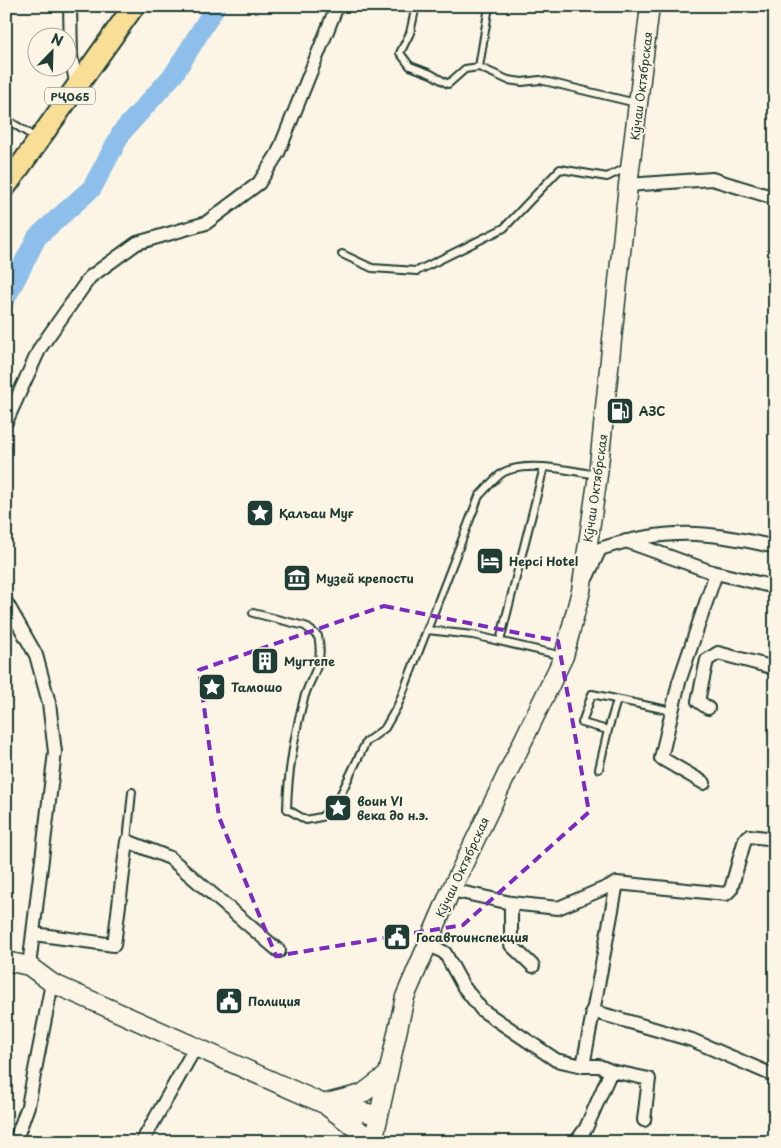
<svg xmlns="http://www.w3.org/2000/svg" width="781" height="1148" font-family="'Playpen Sans',sans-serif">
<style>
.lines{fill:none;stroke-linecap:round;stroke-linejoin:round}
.river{stroke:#8ebfea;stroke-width:20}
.service-casing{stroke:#1f3d34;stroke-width:10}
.minor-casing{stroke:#1f3d34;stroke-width:16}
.secondary-casing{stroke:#1f3d34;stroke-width:21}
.primary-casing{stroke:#1f3d34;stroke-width:24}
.service{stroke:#fcf5e5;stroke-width:6}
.minor{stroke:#fcf5e5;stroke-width:12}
.secondary{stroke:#fcf5e5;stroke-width:18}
.primary{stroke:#f9df96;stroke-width:20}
.marked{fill:none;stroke:#7b2cbf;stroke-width:4;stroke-dasharray:10 6;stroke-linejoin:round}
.labels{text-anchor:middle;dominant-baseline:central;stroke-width:4;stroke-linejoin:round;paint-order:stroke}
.shield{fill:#fcf5e5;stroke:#617469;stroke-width:1}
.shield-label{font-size:11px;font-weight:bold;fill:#1f3d34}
.street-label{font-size:12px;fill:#1f3d34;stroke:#fcf5e5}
.poi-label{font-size:12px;font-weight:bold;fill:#1f3d34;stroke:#fcf5e5;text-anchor:start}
</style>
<rect width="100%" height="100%" fill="#fcf5e5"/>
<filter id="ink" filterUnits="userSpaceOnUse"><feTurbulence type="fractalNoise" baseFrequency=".02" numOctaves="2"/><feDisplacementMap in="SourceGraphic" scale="10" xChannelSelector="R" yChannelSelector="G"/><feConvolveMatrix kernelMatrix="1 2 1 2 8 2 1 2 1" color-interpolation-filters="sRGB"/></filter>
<g filter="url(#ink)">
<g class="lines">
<path class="river" d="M6,298L37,237L92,188L122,132L174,74L216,6"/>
<g class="service-casing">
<path id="service" d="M406,6L415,10L410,33L400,53L410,66L431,74L448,84L465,69L479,67L508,80L522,82L540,80L636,103
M479,67L489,6
M6,119L36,138
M342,254L372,268L417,271L504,228L560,169L607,177L628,167
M253,613L305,626L318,636C325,667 309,676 303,702C294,737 288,772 287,809L306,820L321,817L336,804L366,742L385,728L398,705L479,496C486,489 493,480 501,474C522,459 574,471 597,475
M427,630L473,635L563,656
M500,641L544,467
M608,730L617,700
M599,769L608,730L582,723L592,694L672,711
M127,841L132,792"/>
</g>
<g class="minor-casing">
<path id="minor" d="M70,6L71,56L77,87
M628,185L712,179L775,198
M6,422L40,348L90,277L137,243L206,223L259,183L278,153L337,6
M626,541L712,572L775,587
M587,577L600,549C666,527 709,531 775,547
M6,602L36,655L49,703L55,752L29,966
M708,708L698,701L707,660L718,653L775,668
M704,783L661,758L679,682L716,573
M617,883L726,894L731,889L745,839L749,836L775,839
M451,890L511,903L558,908L617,883L583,1066H599L611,1071L586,1128L576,1142
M511,903V945L533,966
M34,934L114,945L127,841L170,858L279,951
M427,943L445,953L463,986L482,1010L556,1060L583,1066
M592,1011L692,1040L775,1076
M611,1071L649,1079L644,1120
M15,1142L28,1106L52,983
M142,1142L195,1048"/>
</g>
<g class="secondary-casing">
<path id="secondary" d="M6,961L29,966L52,983L324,1104L378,1115
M327,1103L362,1094L387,1075
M328,1107L373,1141
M373,1142L405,997L451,890L564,656L581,591L598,475L628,185L650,6"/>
</g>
<g class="primary-casing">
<path id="primary" d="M6,186L134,6"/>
</g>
<use href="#service" class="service"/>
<use href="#minor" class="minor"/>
<use href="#secondary" class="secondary"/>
<use href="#primary" class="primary"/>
</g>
</g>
<path class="marked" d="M384,606L558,641L589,812L463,925L276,956L219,817L199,670Z"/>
<defs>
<g id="fuel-square" transform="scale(1.4375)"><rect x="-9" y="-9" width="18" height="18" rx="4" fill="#1f3d34" stroke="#fcf5e5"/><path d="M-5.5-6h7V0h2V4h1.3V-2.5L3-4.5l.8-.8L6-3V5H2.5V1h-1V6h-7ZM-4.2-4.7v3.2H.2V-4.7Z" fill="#fff"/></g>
<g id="sight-square" transform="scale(1.4375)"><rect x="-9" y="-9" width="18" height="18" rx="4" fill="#1f3d34" stroke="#fcf5e5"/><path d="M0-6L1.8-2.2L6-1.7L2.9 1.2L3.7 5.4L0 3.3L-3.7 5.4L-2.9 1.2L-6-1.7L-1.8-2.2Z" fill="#fff"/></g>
<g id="hotel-square" transform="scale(1.4375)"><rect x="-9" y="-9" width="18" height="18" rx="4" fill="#1f3d34" stroke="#fcf5e5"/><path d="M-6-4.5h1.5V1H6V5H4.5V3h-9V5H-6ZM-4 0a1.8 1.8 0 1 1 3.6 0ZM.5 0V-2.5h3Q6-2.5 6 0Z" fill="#fff"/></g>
<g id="museum-square" transform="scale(1.4375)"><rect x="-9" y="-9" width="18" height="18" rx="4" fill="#1f3d34" stroke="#fcf5e5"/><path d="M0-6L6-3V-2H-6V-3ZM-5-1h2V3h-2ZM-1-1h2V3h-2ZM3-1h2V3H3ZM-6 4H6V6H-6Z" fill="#fff"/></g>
<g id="building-square" transform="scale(1.4375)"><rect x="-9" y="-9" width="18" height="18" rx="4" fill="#1f3d34" stroke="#fcf5e5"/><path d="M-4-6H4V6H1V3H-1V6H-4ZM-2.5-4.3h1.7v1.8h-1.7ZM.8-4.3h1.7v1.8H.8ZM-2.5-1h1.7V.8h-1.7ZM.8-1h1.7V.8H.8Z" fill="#fff"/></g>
<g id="civic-square" transform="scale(1.4375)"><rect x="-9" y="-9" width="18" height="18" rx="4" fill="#1f3d34" stroke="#fcf5e5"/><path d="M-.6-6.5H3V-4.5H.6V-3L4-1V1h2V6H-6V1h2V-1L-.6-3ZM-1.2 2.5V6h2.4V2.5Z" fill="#fff"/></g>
</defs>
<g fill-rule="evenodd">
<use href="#fuel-square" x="620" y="411"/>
<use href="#sight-square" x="260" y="513"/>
<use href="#hotel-square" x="490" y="561"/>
<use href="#museum-square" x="297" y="578"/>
<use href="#building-square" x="265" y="661"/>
<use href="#sight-square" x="212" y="687"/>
<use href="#sight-square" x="338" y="808"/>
<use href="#civic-square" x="397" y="937"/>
<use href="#civic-square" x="229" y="1001"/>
</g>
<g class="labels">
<rect class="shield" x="45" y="87.5" width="50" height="17" rx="4"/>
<g class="shield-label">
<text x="70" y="96">РҶ065</text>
</g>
<g class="street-label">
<text transform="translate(641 86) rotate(-83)">Кӯчаи Октябрская</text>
<text transform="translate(595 488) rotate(-82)">Кӯчаи Октябрская</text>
<text transform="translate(462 867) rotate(-65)">Кӯчаи Октябрская</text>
</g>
<g class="poi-label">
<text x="639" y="411">АЗС</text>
<text x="279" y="513">Қалъаи Муғ</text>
<text x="509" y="561">Hepci Hotel</text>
<text x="316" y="578">Музей крепости</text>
<text x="284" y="661">Мугтепе</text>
<text x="231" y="687">Тамошо</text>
<text x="357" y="801">воин VI<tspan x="357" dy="14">века до н.э.</tspan></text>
<text x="416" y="937">Госавтоинспекция</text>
<text x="248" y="1001">Полиция</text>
</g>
</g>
<rect width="781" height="1148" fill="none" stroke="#fcf5e5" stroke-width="25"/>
<rect x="12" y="12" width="756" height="1123" fill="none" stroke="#1f3d34" stroke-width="2" filter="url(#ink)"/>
<g transform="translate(52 52) rotate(23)"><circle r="24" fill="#fcf5e5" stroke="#a4ab9e"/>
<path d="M0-4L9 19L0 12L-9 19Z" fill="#1f3d34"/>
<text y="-8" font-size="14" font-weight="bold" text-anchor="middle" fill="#1f3d34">N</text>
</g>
</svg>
